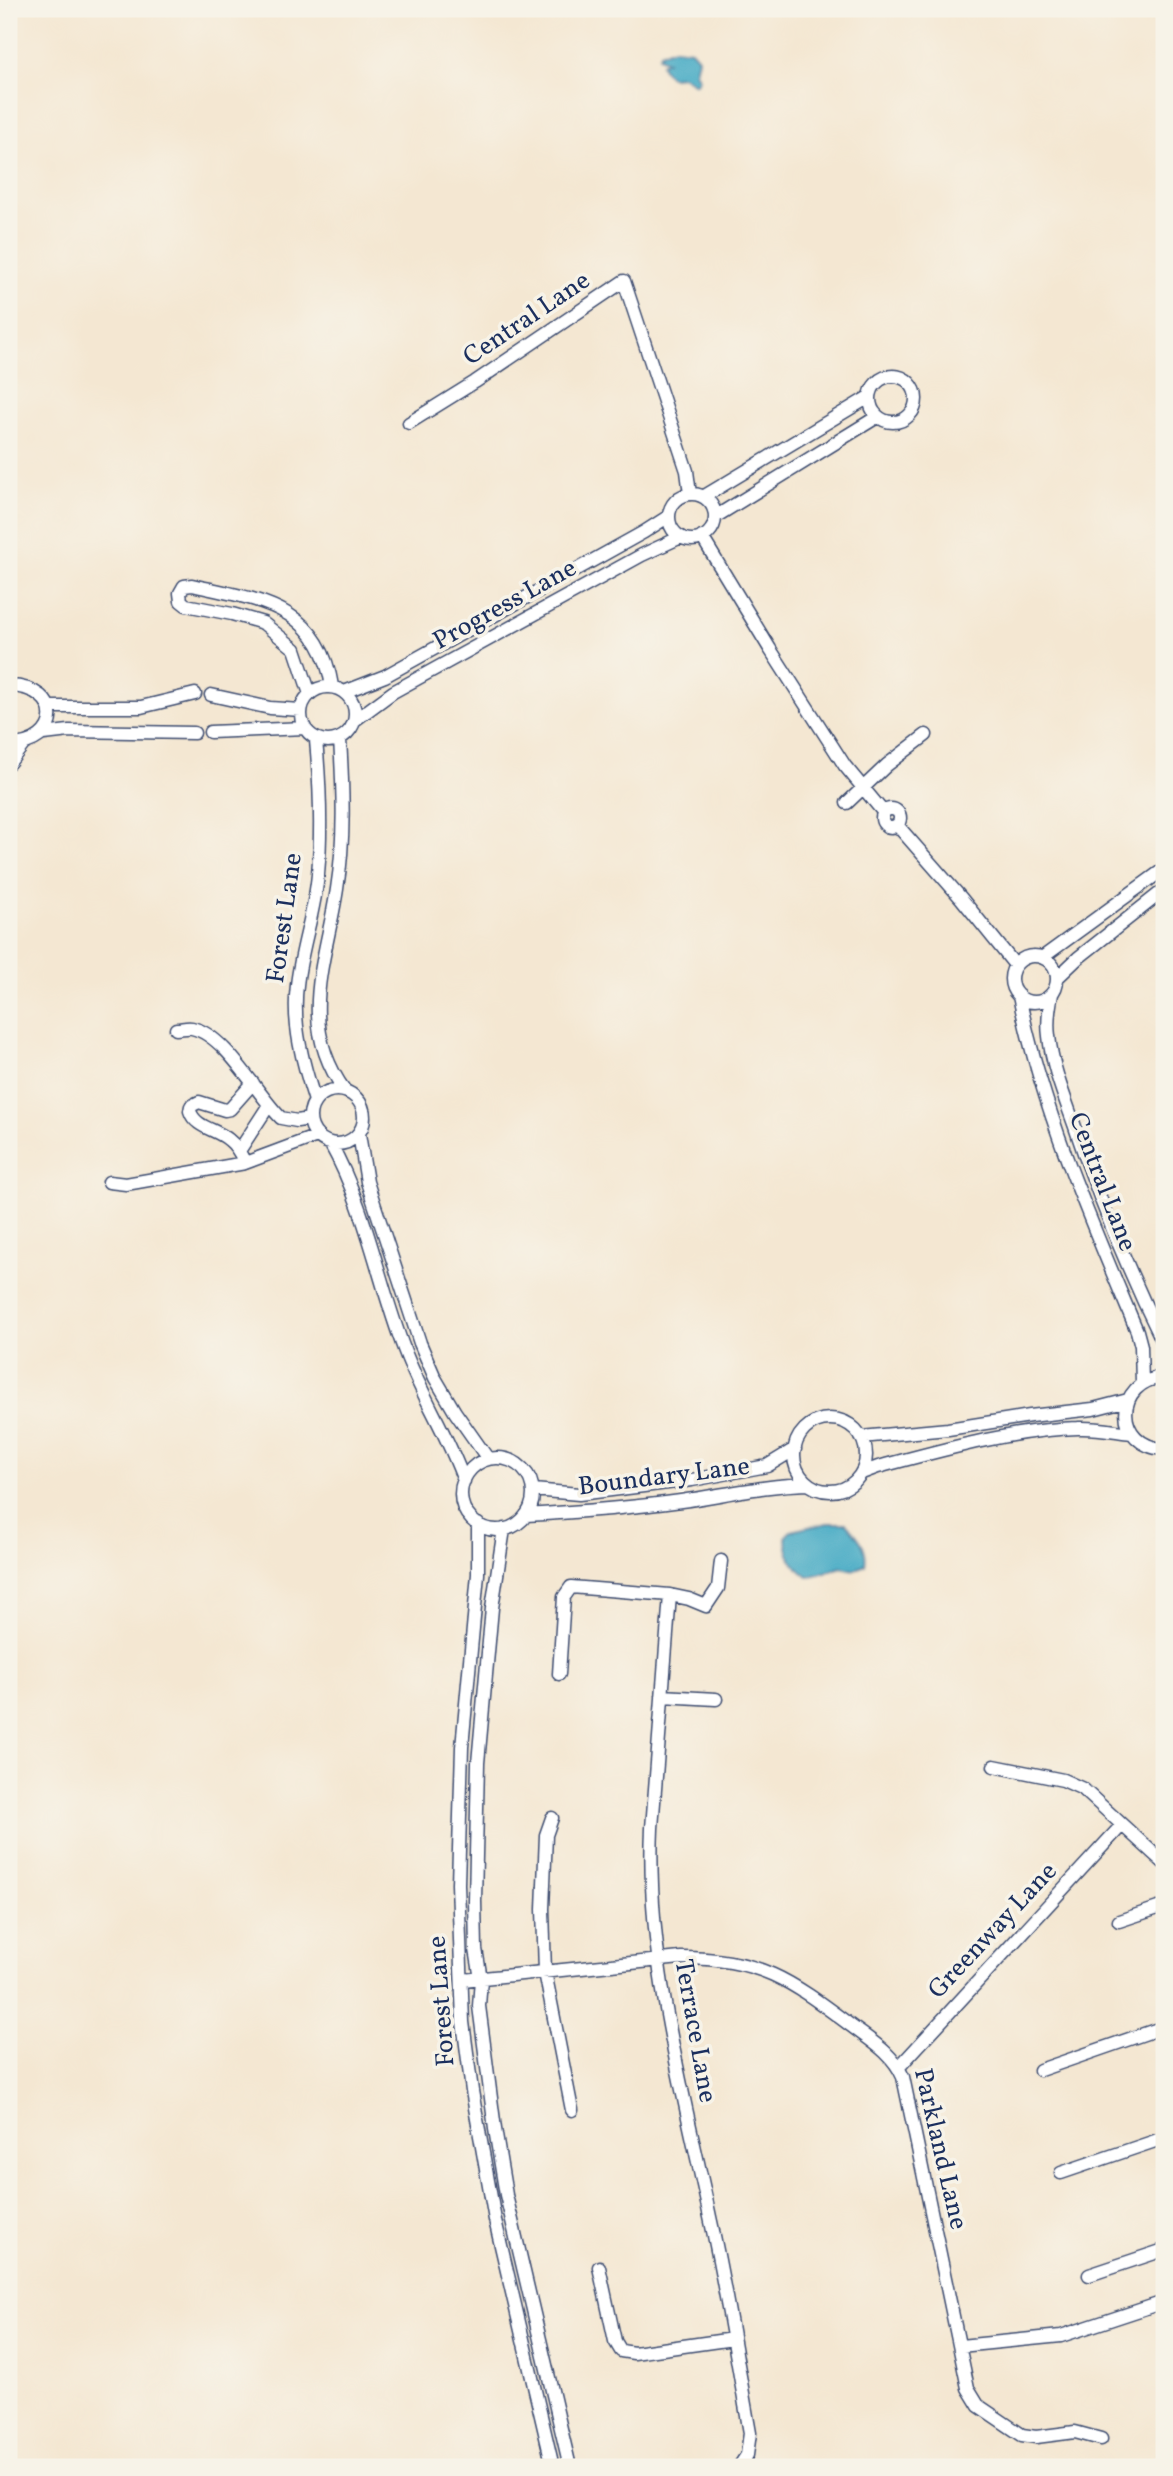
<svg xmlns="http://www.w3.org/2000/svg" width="1173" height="2476" font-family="Vollkorn,serif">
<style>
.water{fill:#45aac5;stroke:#306c92;stroke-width:2}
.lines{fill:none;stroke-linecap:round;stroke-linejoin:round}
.street-casing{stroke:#3c4b6f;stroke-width:15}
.street{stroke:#fff;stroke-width:12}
.labels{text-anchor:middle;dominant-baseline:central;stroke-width:7;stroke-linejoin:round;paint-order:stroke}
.street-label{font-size:26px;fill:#1b2f5e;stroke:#f7f3e8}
</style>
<rect width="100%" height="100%" fill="#f7f3e8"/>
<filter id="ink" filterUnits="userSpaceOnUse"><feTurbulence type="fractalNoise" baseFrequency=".0143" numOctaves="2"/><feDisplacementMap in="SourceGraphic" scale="14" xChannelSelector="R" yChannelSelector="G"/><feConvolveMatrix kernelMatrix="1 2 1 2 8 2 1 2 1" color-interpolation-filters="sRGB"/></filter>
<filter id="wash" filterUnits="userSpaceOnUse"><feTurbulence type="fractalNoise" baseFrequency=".00686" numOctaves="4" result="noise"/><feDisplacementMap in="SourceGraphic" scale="28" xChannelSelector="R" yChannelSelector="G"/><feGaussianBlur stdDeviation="1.57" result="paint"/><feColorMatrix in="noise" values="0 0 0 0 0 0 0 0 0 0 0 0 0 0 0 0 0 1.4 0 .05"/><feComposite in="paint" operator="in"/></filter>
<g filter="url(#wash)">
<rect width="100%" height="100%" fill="#f4e7d2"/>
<path class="water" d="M674,48L691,50L698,58L695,72L699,79L695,84L682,76L671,77L664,71L661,64L667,61L659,57L660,53Z
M828,1523H846C858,1537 868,1546 865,1565L855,1570L842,1567L808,1577C793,1566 786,1554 786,1536L791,1531Z"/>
</g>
<g filter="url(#ink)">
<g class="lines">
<g class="street-casing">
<path id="street" d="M870 399a23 23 0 1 1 46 0a23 23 0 1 1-46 0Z
M409,423L475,382L624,281L687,471L690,494
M669 517a23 23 0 1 1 46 0a23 23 0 1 1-46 0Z
M703,497L869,397
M715,517L877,417
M702,537L770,649L845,766L884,813
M9,686C65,687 63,745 9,745
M301 714a27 27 0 1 1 54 0a27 27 0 1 1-54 0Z
M344,692L385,676L644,532L669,516
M310,694L295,649L263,623L232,614L186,605L181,601L180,593L184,586L192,585C259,600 319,605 332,686
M211,695L270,708L301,710
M49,707H141L195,694
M355,720L393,692L642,555L681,537
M210,732L305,728
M44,734L69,731L194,733
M340,739C343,789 345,839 337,889C326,962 296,1023 345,1091
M9,763L23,745
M847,803L887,765L926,735
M882 818a9 9 0 1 1 18 0a9 9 0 1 1-18 0Z
M897,825L961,898L1015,965
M1011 979a23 23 0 1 1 46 0a23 23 0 1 1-46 0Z
M1043,957L1164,869
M1057,978L1078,958L1164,890
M1052,994C1049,1008 1047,1022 1049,1036C1052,1066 1064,1096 1074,1124C1099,1200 1129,1273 1164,1344
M1019,996C1043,1113 1091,1222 1137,1331L1141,1346L1142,1383
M176,1029C181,1029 187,1027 192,1028C226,1035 257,1095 281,1118L297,1121L310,1119
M310 1117a27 27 0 1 1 54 0a27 27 0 1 1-54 0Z
M315,1101C303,1064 292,1025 297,985C301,948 315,911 318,874C322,829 320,784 316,740
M359,1134L367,1182L420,1343L435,1378L455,1412L488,1459
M330,1143C366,1207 378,1281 404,1349C421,1395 448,1435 464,1481
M239,1151L269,1105
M245,1163C241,1155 237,1146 229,1140C217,1129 195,1128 190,1111L191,1106L199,1102L225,1110L230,1109L253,1083
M109,1182L126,1184L245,1163L317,1136
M1164,1377C1113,1381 1114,1446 1164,1449
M794 1455a36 36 0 1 1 72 0a36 36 0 1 1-72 0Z
M861,1437L948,1429L1030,1416L1093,1409L1128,1400
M461 1494a36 36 0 1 1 72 0a36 36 0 1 1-72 0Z
M862,1473L878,1467C938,1451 1016,1429 1078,1428C1095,1427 1114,1431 1131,1433
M533,1490L579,1494L692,1480L767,1466L795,1449
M526,1515C578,1512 630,1508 681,1501C724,1495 765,1485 808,1484
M478,1524V1574L462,1747L458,1884L463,2022L472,2091L495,2220L553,2467
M504,1529L492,1608L478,1763L475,1901L476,1949L481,1979L479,2006L495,2129L506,2195L570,2467
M670,1595L652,1828C646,1959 683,2090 710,2217C726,2289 737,2361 750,2433L747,2455L739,2467
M559,1674L564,1597L571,1587L670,1595L689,1599L706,1606L718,1588L721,1561
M662,1696L716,1699
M994,1766L1063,1780L1083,1789L1164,1863
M552,1818L546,1835L543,1909L545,1972L572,2110
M1119,1921L1164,1906
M463,1980L681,1958C762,1958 791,1981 854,2028C873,2042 893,2054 903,2077L968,2388L979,2406L1022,2435L1036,2437L1075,2432L1101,2439
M899,2067L1122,1825
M1040,2070L1164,2027
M1061,2173L1164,2138
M599,2267L615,2341L621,2351L634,2353L733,2339
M1089,2275L1164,2250
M960,2346L1061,2336L1164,2302"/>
</g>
<use href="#street" class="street"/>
</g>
</g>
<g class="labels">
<g class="street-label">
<text transform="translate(527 319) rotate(-34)">Central Lane</text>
<text transform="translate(505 605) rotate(-29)">Progress Lane</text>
<text transform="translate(285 918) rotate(-82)">Forest Lane</text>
<text transform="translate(1102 1182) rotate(69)">Central Lane</text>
<text transform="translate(664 1477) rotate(-7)">Boundary Lane</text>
<text transform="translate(993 1931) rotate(-47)">Greenway Lane</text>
<text transform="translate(442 2001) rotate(-94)">Forest Lane</text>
<text transform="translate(695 2031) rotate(80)">Terrace Lane</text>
<text transform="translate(940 2149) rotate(77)">Parkland Lane</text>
</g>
</g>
<rect width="1173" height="2476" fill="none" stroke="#f7f3e8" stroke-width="35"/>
</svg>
